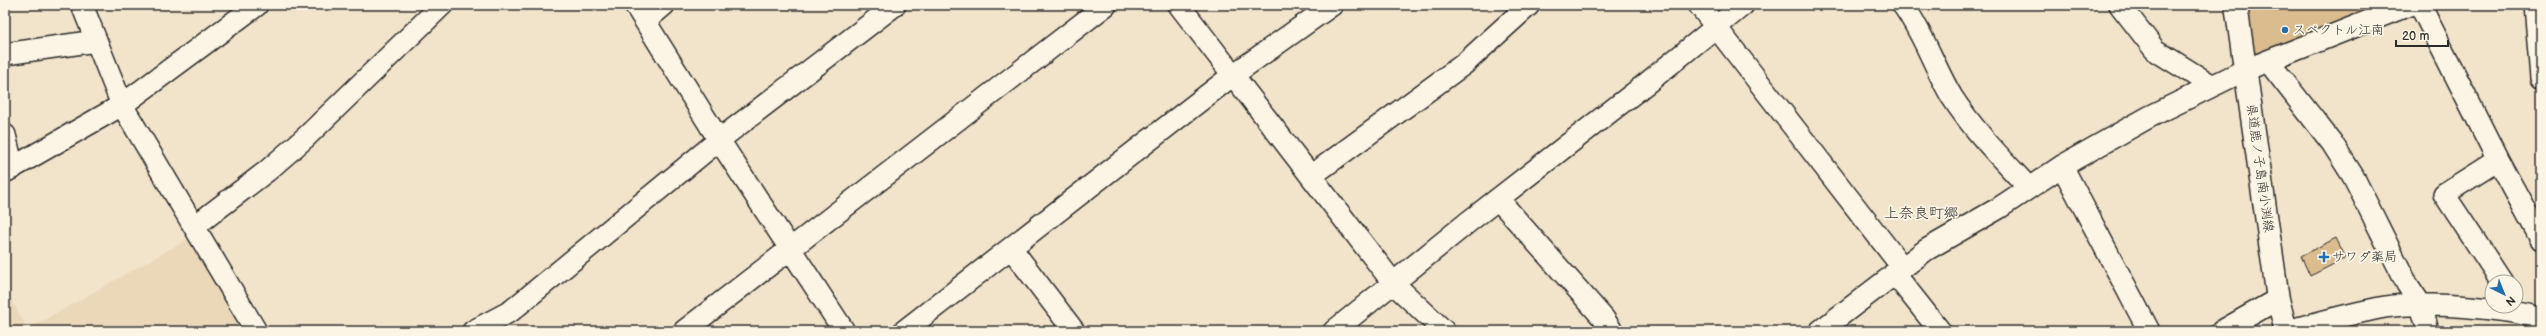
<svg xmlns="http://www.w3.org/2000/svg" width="2546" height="336" font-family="'Balsamiq Sans','Klee One',sans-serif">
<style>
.built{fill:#ebd8b9}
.building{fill:#dabc8e;stroke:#2b2b2b}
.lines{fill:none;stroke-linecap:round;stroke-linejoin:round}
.minor-casing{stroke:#2b2b2b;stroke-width:24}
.major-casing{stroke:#2b2b2b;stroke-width:25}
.minor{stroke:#fcf5e5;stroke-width:21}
.major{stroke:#fcf5e5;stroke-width:22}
.poi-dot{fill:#1f6fb2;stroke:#fcf5e5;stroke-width:1.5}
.labels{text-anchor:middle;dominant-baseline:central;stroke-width:3.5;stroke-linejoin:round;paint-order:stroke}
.poi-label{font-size:13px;fill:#2b2b2b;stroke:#fcf5e5;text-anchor:start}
.street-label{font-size:13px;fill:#2b2b2b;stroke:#fcf5e5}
.quarter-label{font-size:15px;fill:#2b2b2b;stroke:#fcf5e5}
</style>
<rect width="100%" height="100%" fill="#f2e4cb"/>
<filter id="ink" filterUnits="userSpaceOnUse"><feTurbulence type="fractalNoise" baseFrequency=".025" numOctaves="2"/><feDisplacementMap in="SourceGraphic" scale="8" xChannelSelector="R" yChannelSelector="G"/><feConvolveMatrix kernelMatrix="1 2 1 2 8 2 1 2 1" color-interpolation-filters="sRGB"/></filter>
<g filter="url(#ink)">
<path class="built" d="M188,239L197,242L249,331H5V289L28,329Z"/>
<path class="building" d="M2247,5H2387L2254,55Z
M2336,238L2346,258L2310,276L2301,256Z"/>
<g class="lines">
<g class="minor-casing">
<path id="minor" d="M82,5L122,105L256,331
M635,5L719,140L844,331
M1179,5L1394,284L1444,331
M1699,5L1902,267
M1903,5C1924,34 1934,67 1952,97C1974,131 2002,159 2029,188
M2120,5L2155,50L2211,85
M2420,5L2498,160
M2535,5L2541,78
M645,21L664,5
M5,54L96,41
M2268,61L2332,143L2353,176L2407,284L2421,305L2428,331
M5,135L13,168
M2062,166L2149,331
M5,172L122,105L257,5
M1311,176L1464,64L1529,5
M1498,199L1604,319L1612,331
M195,226L267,171L306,137L442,5
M1011,248L1074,331
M1894,273L1940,331
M2502,282L2444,194L2498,160L2541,239
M473,331L511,311L719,140L895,5
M684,331L1106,5
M904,331L1233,75L1332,5
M1334,331L1467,223L1647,83L1743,5
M1820,331L1926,250L1999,208L2062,166L2149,117L2245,70L2409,5
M2222,331L2278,299
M2287,331C2320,322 2352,313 2385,307C2423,301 2505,308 2541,318"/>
</g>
<g class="major-casing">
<path id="major" d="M2236,5L2278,299L2286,331"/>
</g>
<use href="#minor" class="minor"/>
<use href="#major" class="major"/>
</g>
</g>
<g class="poi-dot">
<circle cx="2285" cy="30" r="4"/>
<path d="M2322 251h4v4h4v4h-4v4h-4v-4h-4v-4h4z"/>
</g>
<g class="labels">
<g class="poi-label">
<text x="2293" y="30">スペクトル江南</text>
<text x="2332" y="257">サワダ薬局</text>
</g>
<g class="street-label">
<text transform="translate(2260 168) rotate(82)">県道鹿ノ子島南小渕線</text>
</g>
<g class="quarter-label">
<text x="1921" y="213">上奈良町郷</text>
</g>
</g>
<rect width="2546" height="336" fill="none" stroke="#fcf5e5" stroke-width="20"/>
<rect x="10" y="10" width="2526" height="316" fill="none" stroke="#2b2b2b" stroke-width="1.5" filter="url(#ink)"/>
<g transform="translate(2504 294) rotate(137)"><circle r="19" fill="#fcf5e5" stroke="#a8a49b"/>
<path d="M0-3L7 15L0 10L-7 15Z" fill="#1f6fb2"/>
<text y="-6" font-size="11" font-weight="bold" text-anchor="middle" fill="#2b2b2b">N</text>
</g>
<path d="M2396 40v6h52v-6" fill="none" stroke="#2b2b2b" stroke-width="2"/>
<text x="2402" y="40" font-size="12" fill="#2b2b2b" stroke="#fcf5e5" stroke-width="3" paint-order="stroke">20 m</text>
</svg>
